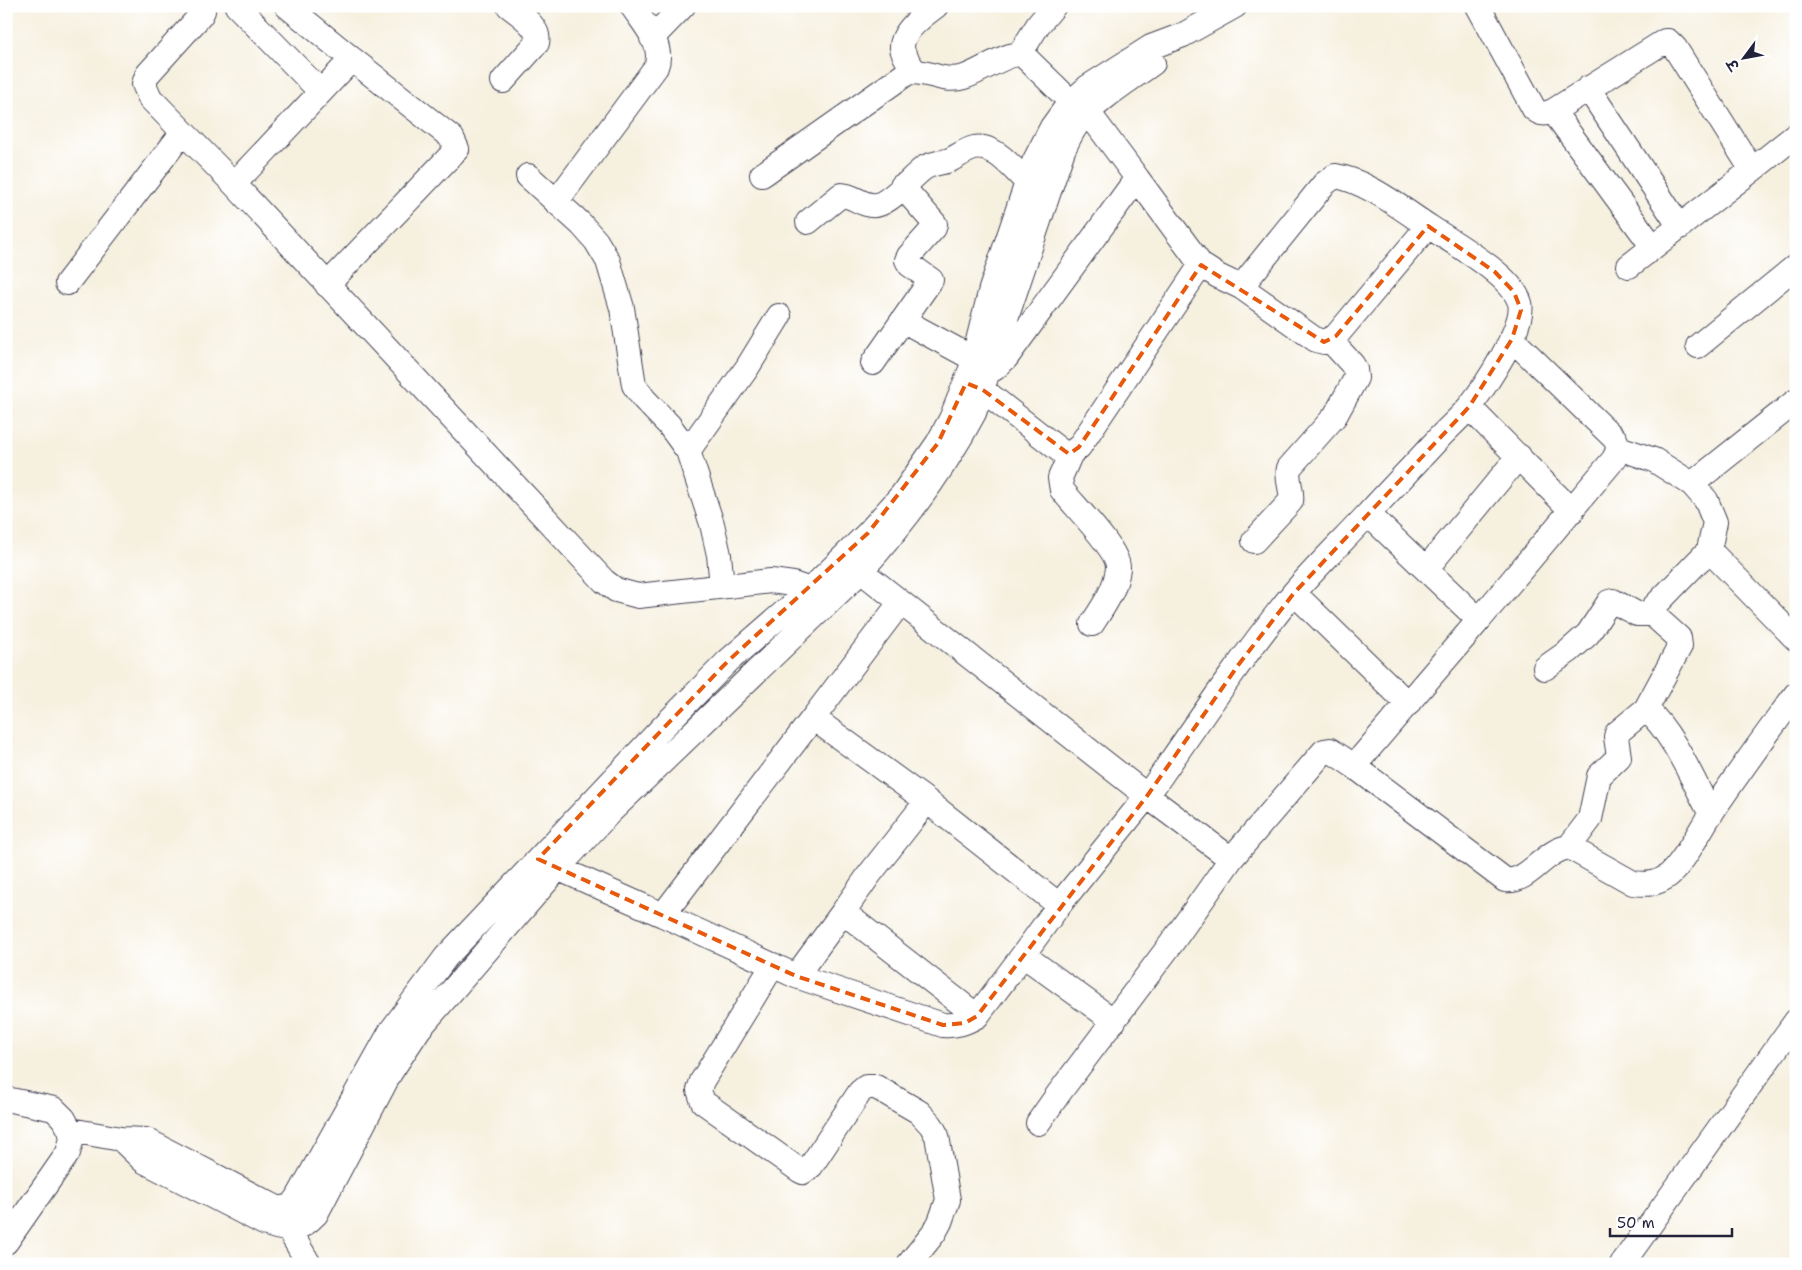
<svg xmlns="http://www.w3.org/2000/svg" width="1802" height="1270" font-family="'Shantell Sans','Playpen Sans Deva',sans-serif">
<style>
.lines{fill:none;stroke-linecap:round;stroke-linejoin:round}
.minor-casing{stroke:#424154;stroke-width:26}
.minor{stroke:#fff;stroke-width:24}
.marked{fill:none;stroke:#e8590c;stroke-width:4;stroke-dasharray:10 6;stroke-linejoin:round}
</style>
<rect width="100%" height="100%" fill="#fff"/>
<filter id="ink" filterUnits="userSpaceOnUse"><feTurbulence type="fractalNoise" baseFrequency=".02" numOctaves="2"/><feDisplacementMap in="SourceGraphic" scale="10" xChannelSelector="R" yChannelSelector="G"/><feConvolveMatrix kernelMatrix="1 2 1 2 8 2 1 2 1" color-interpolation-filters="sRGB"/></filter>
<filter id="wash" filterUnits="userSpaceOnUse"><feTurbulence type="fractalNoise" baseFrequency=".0096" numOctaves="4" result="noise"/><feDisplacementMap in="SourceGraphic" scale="20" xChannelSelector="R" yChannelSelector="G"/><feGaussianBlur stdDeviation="1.12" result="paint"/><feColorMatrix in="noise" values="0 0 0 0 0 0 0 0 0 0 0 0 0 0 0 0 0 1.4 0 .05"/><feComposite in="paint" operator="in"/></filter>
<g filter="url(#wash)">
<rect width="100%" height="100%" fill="#f6f0df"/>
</g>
<g filter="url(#ink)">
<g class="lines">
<g class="minor-casing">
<path id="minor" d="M202,6L203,11L201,15L147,75L144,84L150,98L234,184L604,581L616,590L638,596L771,581L793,584L822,594
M237,6L321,92
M1478,6L1534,109C1541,115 1545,114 1553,111L1665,41H1668L1675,48L1752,170L1796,135
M652,38L683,6
M1020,54L1038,25L1054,6
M915,72C911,65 903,56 902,48C901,32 925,14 936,6
M503,81L537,43C541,27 520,15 509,6
M1588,88L1680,227
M1553,111L1653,247
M762,175L907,73C926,68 941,84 964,77C979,73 1011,49 1024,56L1071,102
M528,176L581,224L596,241L608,261L622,308L634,385L644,399L669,425L688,451L712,524L719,555L722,586
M234,184L352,59L287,6
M556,202L656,67C665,45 643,23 632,6
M808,222L841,195C852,195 860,204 871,205C887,208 910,178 924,168C932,163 941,163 950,160C958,156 966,150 974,148C994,143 1014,170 1027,182
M1201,265L1218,276L1241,287L1316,340L1324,342L1336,336L1428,226C1402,209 1365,180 1335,176L1324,184L1241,287
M1629,266L1752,170
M67,283L183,132
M327,285L457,149L452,138L352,59
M904,321L974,359
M1698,346L1796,266
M873,363L931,280L910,265L907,260L909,256L934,228L935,224L902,186
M994,369L1006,358L1137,178L1088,112
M970,385L983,390L1062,452L1071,453L1079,447L1201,265L1137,178
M1469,407L1572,511
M688,451L747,368L779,316
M1071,453L1060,478L1062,490C1074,506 1119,550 1118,568C1116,589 1103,607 1092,624
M1692,484L1796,401
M1254,541L1291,501C1293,490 1286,480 1289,468L1335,416L1356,378L1355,369L1352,364L1330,340
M1709,550L1796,639
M1426,569L1519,456
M861,571L1147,796C1194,728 1240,659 1292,595C1316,567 1343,541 1368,514
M1294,593L1408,704
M900,603L813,718L927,801L1059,905
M1479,620L1614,459L1619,448L1615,439L1512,339
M1545,668L1569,651L1588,634L1609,602L1613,601L1637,614H1647L1709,550L1715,522L1706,500L1692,484L1654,460L1619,448
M1646,709C1674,734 1693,781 1711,814
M1354,766L1505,880C1528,884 1544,850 1569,847L1633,883C1647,885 1658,884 1669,875C1685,861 1698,833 1710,815C1737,774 1767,734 1796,694
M927,801L869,875L843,912L977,1016L1023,955
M1569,847L1590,819L1599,776L1619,757L1616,737L1617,733L1646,709L1680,646L1679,638L1650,612
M544,862L663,915L813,718
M663,915L796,976L843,912
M773,965L702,1081L699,1090L703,1102L799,1170L803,1172L811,1166L860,1092L866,1087H876L919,1112L931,1125L937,1136L948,1200L940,1222L934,1233L909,1264
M796,976L943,1025C956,1026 965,1023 977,1016
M1114,1021L1023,955L1059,905L1147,796L1231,859L1324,751L1330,750L1354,766L1479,620L1368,514C1391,489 1415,464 1438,439C1448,428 1460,418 1469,407C1484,388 1526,326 1520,303C1512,275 1452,242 1428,226
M6,1099L54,1109L64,1119L70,1130L72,1138L68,1153L6,1242
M1038,1123L1059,1093L1171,944L1231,859
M70,1130L121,1139L146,1140L277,1208C287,1208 291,1207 297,1199L391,1031L446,957L662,728L728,661L811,589L868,533L902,495L938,443L951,419L971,369L991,289L1034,162L1052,127L1068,105L1088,87L1151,47L1183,35L1235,6
M121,1139L144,1161L264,1223C287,1232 298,1233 316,1214L390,1073L419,1029L558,868L610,812L861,571C904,523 944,470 974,413L1063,150C1067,142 1071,133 1076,126C1096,100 1127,82 1153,63
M285,1217L289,1230L309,1264
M1622,1264L1796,1021"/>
</g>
<use href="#minor" class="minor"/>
</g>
</g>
<path class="marked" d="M1428,226L1495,272L1514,292L1521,310L1512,339L1469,407L1294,593L1239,664L1147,796L977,1016L965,1023L943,1025L796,976L538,859L728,661L868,533L938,443L966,383L983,390L1069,454L1079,447L1201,265L1324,342L1336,336Z"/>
<rect width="1802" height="1270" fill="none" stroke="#fff" stroke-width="25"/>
<g transform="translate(1744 58) rotate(238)" stroke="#ffffff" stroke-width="4" paint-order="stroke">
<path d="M0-4L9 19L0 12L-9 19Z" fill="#22223b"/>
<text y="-8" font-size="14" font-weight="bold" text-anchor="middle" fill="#22223b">उ</text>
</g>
<path d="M1610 1228v8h122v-8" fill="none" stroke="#22223b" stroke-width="2.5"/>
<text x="1617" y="1228" font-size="15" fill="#22223b" stroke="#ffffff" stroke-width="4" paint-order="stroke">50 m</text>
</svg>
